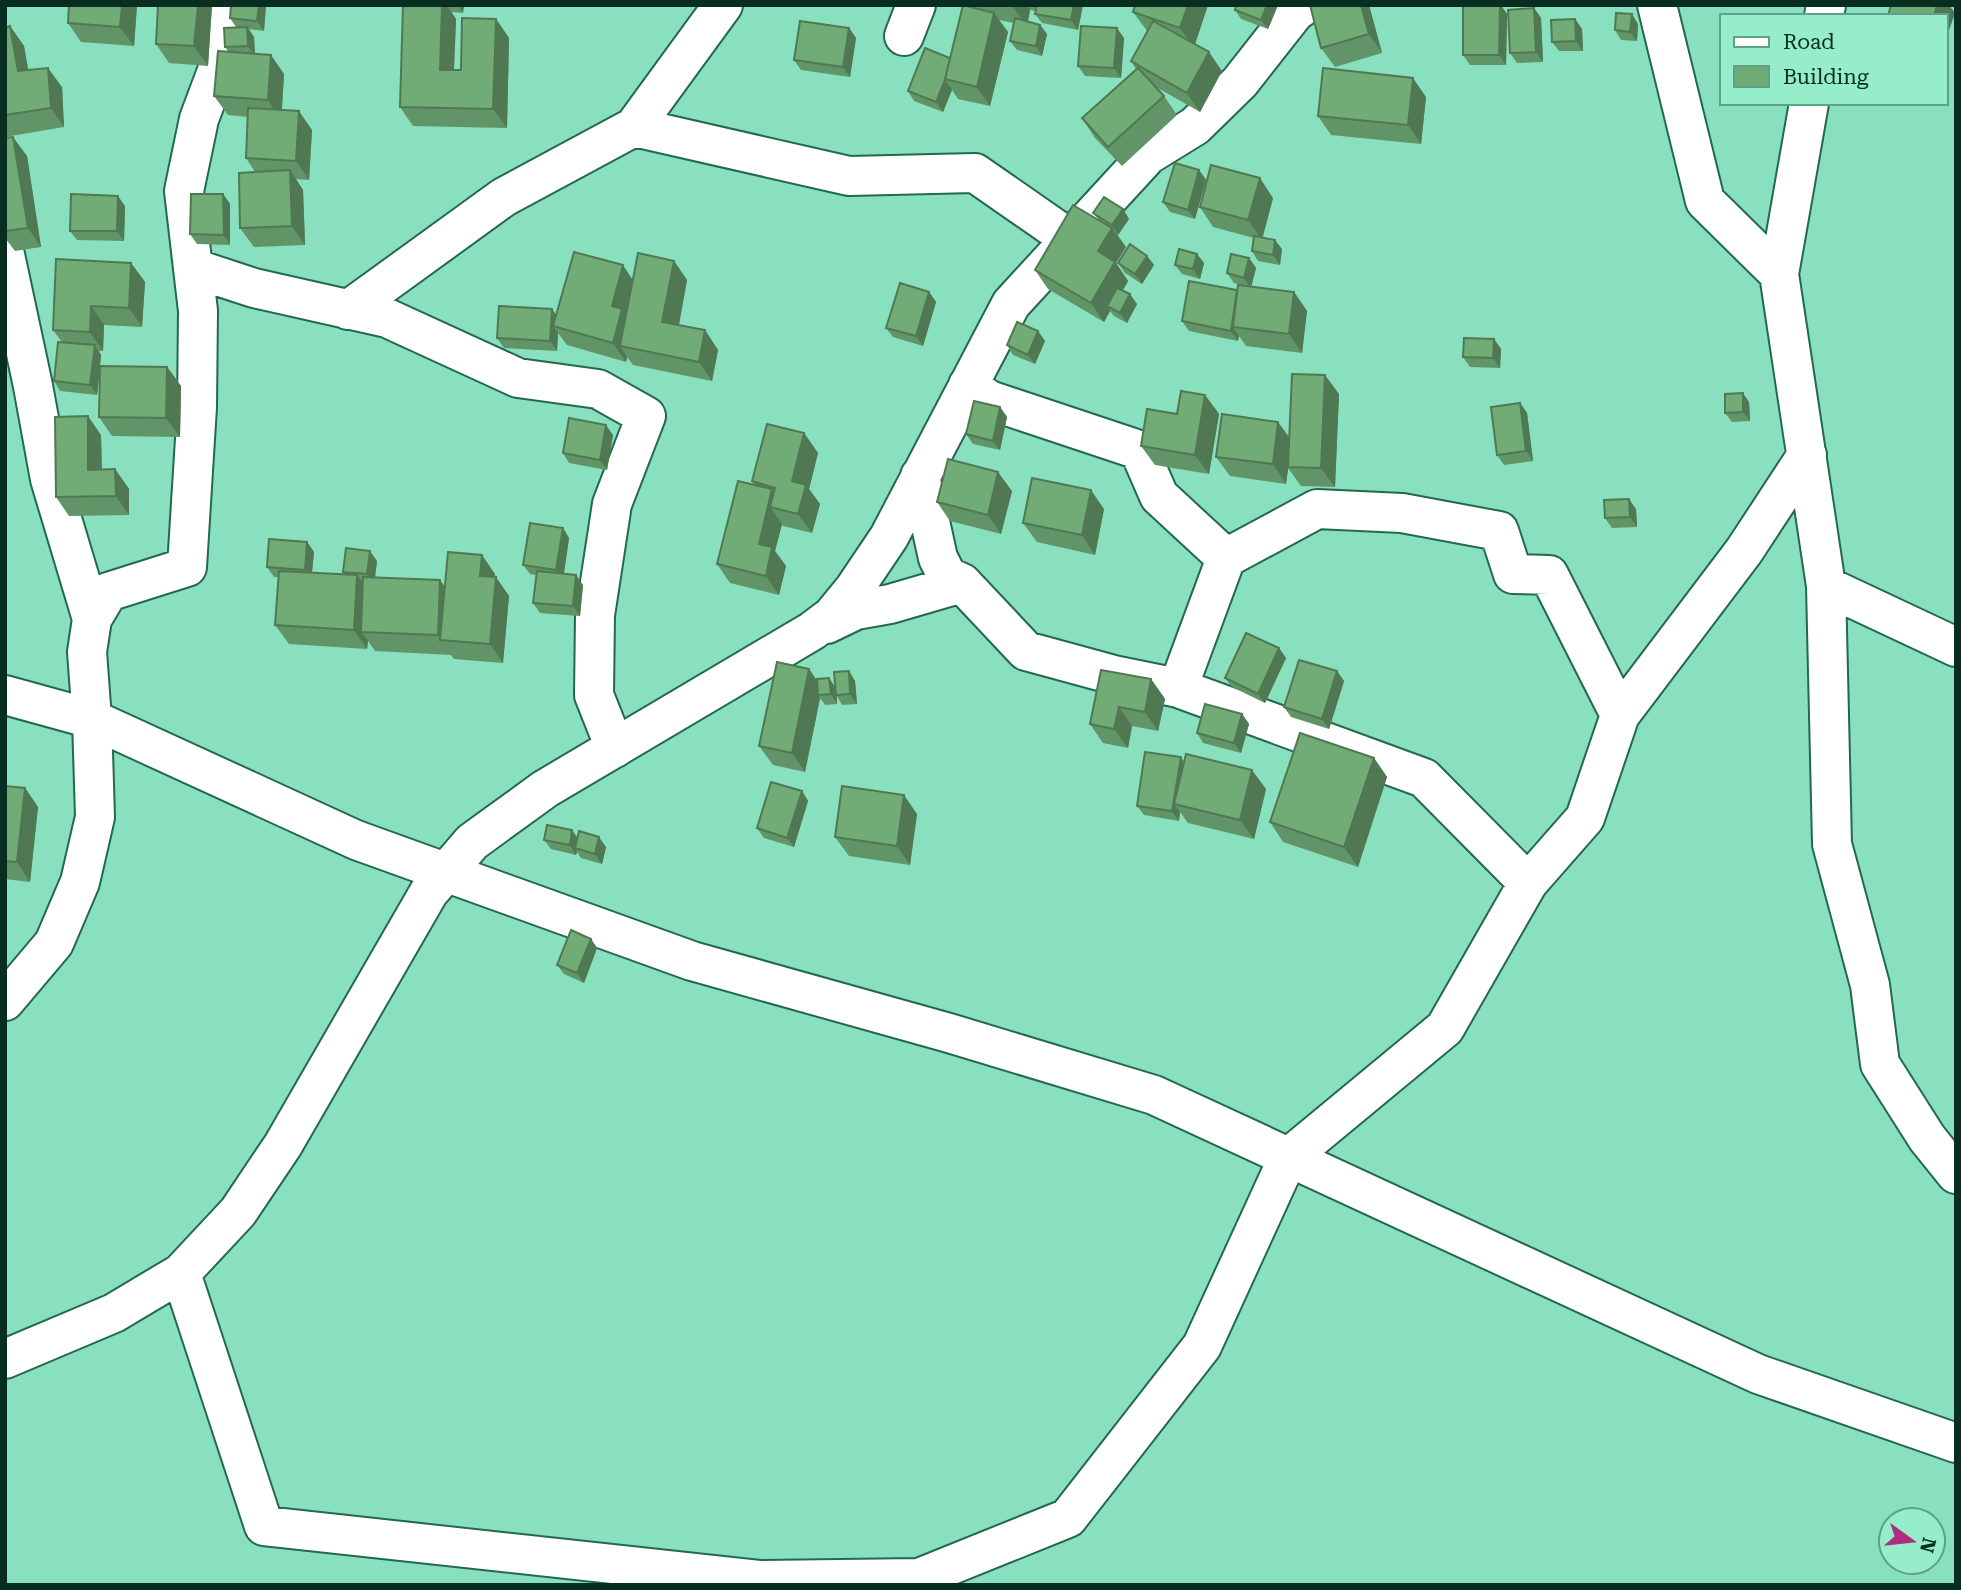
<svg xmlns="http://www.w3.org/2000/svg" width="1961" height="1590" font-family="'Roboto Serif',serif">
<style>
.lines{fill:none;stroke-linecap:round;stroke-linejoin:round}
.street-casing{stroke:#236850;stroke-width:42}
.secondary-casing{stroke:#236850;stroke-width:42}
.street{stroke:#fff;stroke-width:38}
.secondary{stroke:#fff;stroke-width:38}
.wall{fill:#619466}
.shaded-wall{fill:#4f7853}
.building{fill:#71ac77;stroke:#4f7853;stroke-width:2}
</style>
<rect width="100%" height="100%" fill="#89e0be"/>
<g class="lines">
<g class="street-casing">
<path id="street" d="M1657,5L1705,201L1779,274
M1824,16L1826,5
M904,36L916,5
M1809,103L1779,274L1826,586L1832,844L1870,985L1880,1064L1927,1138L1956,1174
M634,127L849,176L975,173L1070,239
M5,255L33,386L50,479L92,619
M193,268L254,288L387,318L518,378L598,389L646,416L612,504L595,615L594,695L615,748
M348,310L504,197L634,127L723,5
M968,385L989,400L1139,450L1159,496L1226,558L1317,509L1402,513L1499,531L1513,574L1549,575L1620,715
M920,476L938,558L947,576L962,583L1026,651L1114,675L1178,688L1424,778L1528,883
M1826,586L1956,647
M827,624L856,610L890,604L962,583
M1178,688L1226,558
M5,1001L54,943L80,882L95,817L92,719L87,652L92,619L108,592L187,567L197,407L198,311L184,191L199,119L217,71L227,5
M181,1273L264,1526L759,1580L919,1578L1068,1518L1202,1346L1288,1158L1445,1028L1528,883L1585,818L1620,715L1744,551L1807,455
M5,1359L114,1313L181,1273L238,1212L283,1145L429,892L472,842L545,789L812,631L832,616L854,589L889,537L1011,304L1148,155L1195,126L1240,82L1295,12L1305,5"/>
</g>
<g class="secondary-casing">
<path id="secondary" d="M5,695L92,719L356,840L692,961L949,1033L1154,1095L1758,1374L1956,1443"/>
</g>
<use href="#street" class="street"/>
<use href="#secondary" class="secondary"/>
</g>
<path class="wall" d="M69,5H137L134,46L81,42L68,23Z
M212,5L208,66L169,63L156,44Z
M231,5H266L264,31L249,29L254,37L255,53L284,74L282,110L312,130L309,180L296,179L303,190L305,245L254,247L240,228L255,172L246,158L248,117L228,115L214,96L228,51L225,47L236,27L230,18Z
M403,5H464L463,13L451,12L456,19L454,70H461L496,19L509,38L507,128L413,126L400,107Z
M968,5H1083L1078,30L1042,23L1035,14L1036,11L1030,10L1028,21L1040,25L1047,34L1042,56L1017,50L1010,41L1014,23L999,20L1008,32L990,106L958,99L952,90L943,112L914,101L908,91L950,58L969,6Z
M1135,5H1208L1195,44L1222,71L1200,112L1156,87L1164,96L1177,115L1122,166L1095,138L1082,118L1136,69L1131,61L1147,31L1133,12Z
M1236,5H1278L1268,29L1241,19L1235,10Z
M1310,5H1369L1382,53L1335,67L1321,48Z
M1463,5H1501L1507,14L1506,65H1470L1463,55Z
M1534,8L1541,18L1543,62L1517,63L1510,53Z
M1575,19L1582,29L1583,51H1559L1552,42Z
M1638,24L1637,41L1621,40L1615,30Z
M10,26L24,46L28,70L62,87L64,127L5,137V28Z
M849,28L856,38L850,77L801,70L794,60Z
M1124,38L1121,78L1085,76L1078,66Z
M1426,97L1421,144L1331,135L1318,116Z
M5,138L27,156L41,247L15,251L5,238Z
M1199,170L1206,180L1195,219L1170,212L1163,202Z
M223,194L230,204V245L197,244L190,234Z
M1273,198L1262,238L1282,249L1280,265L1258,261L1252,251L1254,238L1213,227L1200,207Z
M125,206L124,241L77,240L70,231Z
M1123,209L1129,219L1118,235L1116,233L1126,247L1116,263L1128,281L1123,290L1137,304L1127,323L1114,316L1110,311L1104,322L1048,289L1035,270L1098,219L1093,213Z
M1197,254L1204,263L1200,279L1182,274L1175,265Z
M1147,256L1154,265L1142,284L1125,273L1118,263Z
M1249,258L1256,268L1251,286L1294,292L1307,311L1302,353L1246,346L1239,336L1238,341L1189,331L1182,321L1237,290L1241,285L1234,283L1227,273Z
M674,261L687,280L679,325L705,330L718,350L712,381L633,365L627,357L626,362L567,345L558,333L557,351L504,348L497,338L552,309L556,315Z
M131,263L145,282L142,327L104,325L103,351H99L101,355L100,366L167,367L181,386L180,437L112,436L99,417L100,372L97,395L60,391L54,381L62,342L53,330Z
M929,292L936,302L923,346L893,337L886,328Z
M1038,331L1045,341L1035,364L1013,355L1007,345Z
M1494,339L1501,349L1500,368L1470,367L1463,357Z
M1339,394L1335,487L1301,486L1288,468L1286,484L1230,476L1216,457L1289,438Z
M1205,395L1219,414L1209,474L1155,465L1141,446L1177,414Z
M1749,402L1750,421L1732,422L1725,413Z
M1520,403L1527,413L1533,461L1504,465L1497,455Z
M1000,407L1007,417L1000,450L973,444L966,434Z
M804,433L818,453L809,489L820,504L812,533L783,526L782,524L775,551L786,566L779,595L730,583L717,564L754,485L752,481Z
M101,435L102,469H115L129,489V515L69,516L56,497Z
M613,435L607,470L569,463L563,453Z
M1012,491L1001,534L950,521L937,502Z
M1104,509L1095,555L1037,542L1023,523Z
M1636,509L1637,527L1612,528L1605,518Z
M563,528L569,538L564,574L583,585L580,616L540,613L533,603L536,575L530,574L523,565Z
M307,542L314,552L312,573L345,574L343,572L377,561L375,578L440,580L445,587L495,574V577L509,596L503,663L454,659L451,655L375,651L368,641L367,649L289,644L275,625L279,577H274L267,567Z
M1279,648L1286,658L1265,703L1232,687L1225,678Z
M809,669L817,681L835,687L849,671L855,681L857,704L842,705L837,696V704L825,705L820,698L805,772L773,765L759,746Z
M1337,671L1344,681L1329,729L1291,717L1284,707Z
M1151,679L1165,699L1158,731L1132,726L1128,748L1103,743L1090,724Z
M1242,714L1249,724L1241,753L1203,743L1197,733Z
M1374,758L1387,777L1358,867L1283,842L1270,822Z
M1184,763L1266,789L1254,839L1188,823L1180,812L1179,821L1144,815L1137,806Z
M5,786L25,788L38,807L30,882L5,879Z
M802,791L808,801L794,847L764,838L757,828Z
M917,814L910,865L849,856L835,837Z
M577,838L606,847L602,864L581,858L577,852L576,855L551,849L544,840Z
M591,939L597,948L584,983L564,974L557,965Z"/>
<path class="shaded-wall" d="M122,5H137L134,46L120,27Z
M198,5H212L208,66L194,46Z
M259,5H266L264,31L257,21Z
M442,5H447L456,19L453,89L440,70Z
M458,5H464L463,13Z
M1013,5H1027L1030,10L1027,26L1013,7Z
M1074,5H1083L1078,30L1071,20Z
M1188,5H1208L1194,47L1180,28Z
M1267,5H1278L1268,29L1261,20Z
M1361,5H1369L1382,53L1369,34Z
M1500,5L1507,14L1506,65L1499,55Z
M1937,5H1949L1955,13L1945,42V16H1934Z
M1534,8L1541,18L1543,62L1536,52Z
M994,13L1008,32L990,106L977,87Z
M1632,14L1638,24L1637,41L1630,32Z
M496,19L509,38L507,128L493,109Z
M1575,19L1582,29L1583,51L1576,41Z
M1040,25L1047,34L1042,56L1036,46Z
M10,26L24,46L32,91L18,71Z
M247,27L254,37L255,56L248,46Z
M849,28L856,38L850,77L843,67Z
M1117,28L1124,38L1121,78L1114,68Z
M1209,52L1222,71L1200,112L1187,93Z
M271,55L284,74L281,120L268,100Z
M48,68L62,87L64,127L51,108Z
M1413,78L1426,97L1421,144L1408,125Z
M945,80L952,90L943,112L936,102Z
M299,111L312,130L309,180L296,161Z
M13,137L27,156L41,247L28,228Z
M290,170L303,190L305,245L292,226Z
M1199,170L1206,180L1195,219L1188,210Z
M1260,178L1273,198L1262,240L1248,220Z
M223,194L230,204V245L224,235Z
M118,196L125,206L124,241L117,231Z
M1123,209L1129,219L1118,235L1112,225Z
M1112,228L1126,247L1116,263L1128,281L1112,309L1107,306L1110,311L1104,322L1091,303L1098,251Z
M1275,240L1282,249L1280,265L1273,255Z
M1197,254L1204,263L1200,279L1193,269Z
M1147,256L1154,265L1142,284L1135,274Z
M1249,258L1256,268L1251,288L1244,278Z
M674,261L687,280L676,341L662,322Z
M131,263L145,282L142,327L129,308Z
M623,265L636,285L620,346L627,357L626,362L613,343L612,306Z
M1239,290L1233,327L1239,336L1238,341L1231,331Z
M929,292L936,302L923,346L916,336Z
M1294,292L1307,311L1302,353L1289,334Z
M1130,294L1137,304L1127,323L1120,313Z
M91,306L104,325L103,351L90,332Z
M552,309L559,319L553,326L558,333L557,351L550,341Z
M705,330L718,350L712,381L699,362Z
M1038,331L1045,341L1035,364L1028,355Z
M1494,339L1501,349L1500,368L1493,358Z
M95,345L101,355L97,395L90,385Z
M167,367L181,386L180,437L166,418Z
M1325,375L1339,394L1335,487L1321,468Z
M1743,393L1749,402L1750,421L1743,412Z
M1205,395L1219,414L1209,474L1195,455Z
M1520,403L1527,413L1533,461L1526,451Z
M1000,407L1007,417L1000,450L993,441Z
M88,416L101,435L102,489L88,470Z
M1278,422L1292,441L1286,484L1273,464Z
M606,425L613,435L607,470L600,460Z
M804,433L818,453L809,489L820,504L812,533L798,514L792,481Z
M115,469L129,489V515L116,496Z
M998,472L1012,491L1001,534L988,515Z
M772,489L786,508L770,507L782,524L775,551L786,566L779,595L766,576L759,544Z
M1091,490L1104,509L1095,555L1082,535Z
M1629,499L1636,509L1637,527L1630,517Z
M563,528L569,538L563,579L556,570Z
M307,542L314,552L311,580L305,570Z
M370,551L377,561L374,584L367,574Z
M482,555L495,574L493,595L480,576Z
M357,575L371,594L361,632L368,641L367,649L354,630Z
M576,575L583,585L580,616L573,606Z
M496,577L509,596L503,663L490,644Z
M440,580L453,599L441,640L438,635Z
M1279,648L1286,658L1265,703L1258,694Z
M809,669L822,688L818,695L820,698L805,772L792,753Z
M849,671L855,681L857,704L850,694Z
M1337,671L1344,681L1329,729L1322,719Z
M829,678L836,688L837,704L831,694Z
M1151,679L1165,699L1158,731L1145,712Z
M1119,707L1132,726L1128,748L1114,729Z
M1242,714L1249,724L1241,753L1234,743Z
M1181,757L1187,767L1174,804L1180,812L1179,821L1172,811Z
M1374,758L1387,777L1358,867L1344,847Z
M1252,770L1266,789L1254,839L1240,820Z
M25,788L38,807L30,882L17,862Z
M802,791L808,801L794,847L787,838Z
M904,795L917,814L910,865L897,846Z
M572,830L579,840L575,848L577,852L576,855L570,845Z
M599,837L606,847L602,864L595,854Z
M591,939L597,948L584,983L577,973Z"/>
<path class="building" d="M69,5H122L120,27L68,23Z
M158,5H198L194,46L156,44Z
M231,5H259L257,21L230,18Z
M403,5H442L440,70H461L462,18L496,19L493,109L400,107Z
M963,5L994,13L977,87L945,79Z
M1037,5H1074L1071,20L1035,14Z
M1135,5H1188L1180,28L1133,12Z
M1236,5H1267L1261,20L1235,10Z
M1310,5H1361L1369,34L1321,48Z
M1463,5H1500L1499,55H1463Z
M1891,5H1937L1934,16H1888Z
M1534,8L1536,52L1510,53L1508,10Z
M1616,13L1632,14L1630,32L1615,30Z
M1015,18L1040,25L1036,46L1010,41Z
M1575,19L1576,41L1552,42L1551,20Z
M800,21L849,28L843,67L794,60Z
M1153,21L1209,52L1187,93L1131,61Z
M10,26L18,71L48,68L51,108L5,115V28Z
M1081,26L1117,28L1114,68L1078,66Z
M247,27L248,46L225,47L224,28Z
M925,48L950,58L945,80L936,102L908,91Z
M218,51L271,55L268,100L214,96Z
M1138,68L1164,96L1108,147L1082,118Z
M1323,68L1413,78L1408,125L1318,116Z
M248,108L299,111L296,161L246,158Z
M13,137L28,228L5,231V138Z
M1175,163L1199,170L1188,210L1163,202Z
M1211,165L1260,178L1248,220L1200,207Z
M290,170L292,226L240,228L239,173Z
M71,194L118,196L117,231H70Z
M191,194H223L224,235L190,234Z
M1104,197L1123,209L1112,225L1093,213Z
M1073,205L1112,228L1098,251L1115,262L1091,303L1035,270Z
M1254,236L1275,240L1273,255L1252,251Z
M1130,244L1147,256L1135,274L1118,263Z
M1179,249L1197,254L1193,269L1175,265Z
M574,252L623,265L612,306L622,309L613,343L553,326Z
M638,253L674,261L662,322L705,330L699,362L620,346Z
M1231,254L1249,258L1244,278L1227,273Z
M56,259L131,263L129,308L91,306L90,332L53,330Z
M1189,281L1237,290L1231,331L1182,321Z
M900,283L929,292L916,336L886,328Z
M1238,285L1294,292L1289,334L1233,327Z
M1117,288L1130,294L1120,313L1107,306Z
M499,306L552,309L550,341L497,338Z
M1017,322L1038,331L1028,355L1007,345Z
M1464,338L1494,339L1493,358L1463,357Z
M58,342L95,345L90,385L54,381Z
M100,366L167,367L166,418L99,417Z
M1292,374L1325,375L1321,468L1288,467Z
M1181,391L1205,395L1195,455L1141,446L1147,409L1177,414Z
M1743,393V412L1725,413V394Z
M974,401L1000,407L993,441L966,434Z
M1520,403L1526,451L1497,455L1491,407Z
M1222,414L1278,422L1273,464L1216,457Z
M88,416V470L115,469L116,496L56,497L55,417Z
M569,418L606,425L600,460L563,453Z
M767,424L804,433L792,481L806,485L798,514L770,507L775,488L752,481Z
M948,459L998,472L988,515L937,502Z
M1032,478L1091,490L1082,535L1023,523Z
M738,481L772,489L759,544L772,547L766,576L717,564Z
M1629,499L1630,517L1605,518L1604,500Z
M530,523L563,528L556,570L523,565Z
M269,539L307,542L305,570L267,567Z
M346,548L370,551L367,574L343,572Z
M448,552L482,555L480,576L496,577L490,644L440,640Z
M279,571L357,575L354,630L275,625Z
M537,571L576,575L573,606L533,603Z
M363,577L440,580L438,635L361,632Z
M1246,633L1279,648L1258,694L1225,678Z
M1299,660L1337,671L1322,719L1284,707Z
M777,662L809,669L792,753L759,746Z
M1101,670L1151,679L1145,712L1119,707L1114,729L1090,724Z
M849,671L850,694L836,695L834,672Z
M829,678L831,694L818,695L817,679Z
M1205,704L1242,714L1234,743L1197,733Z
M1300,733L1374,758L1344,847L1270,822Z
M1145,752L1181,757L1172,811L1137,806Z
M1186,754L1252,770L1240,820L1174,804Z
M771,782L802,791L787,838L757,828Z
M5,786L25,788L17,862L5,861Z
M842,786L904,795L897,846L835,837Z
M547,825L572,830L570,845L544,840Z
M579,831L599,837L595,854L575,848Z
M571,930L591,939L577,973L557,965Z"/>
<rect width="1961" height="1590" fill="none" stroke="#072e21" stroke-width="14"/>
<rect x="1720" y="14" width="228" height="91" fill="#96edca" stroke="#5da186" stroke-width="2"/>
<rect x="1734" y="37" width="35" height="10" fill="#ffffff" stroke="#5da186" stroke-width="2"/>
<text x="1783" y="49" font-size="21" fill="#072e21">Road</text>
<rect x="1734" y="66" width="35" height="21" fill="#71ac77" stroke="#5da186" stroke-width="2"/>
<text x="1783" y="84" font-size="21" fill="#072e21">Building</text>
<g transform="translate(1912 1541) rotate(105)"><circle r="33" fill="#96edca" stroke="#5da186" stroke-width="2"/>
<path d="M0-5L12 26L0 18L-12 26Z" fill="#ad2f7e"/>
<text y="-10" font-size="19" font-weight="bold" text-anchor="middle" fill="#072e21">N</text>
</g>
</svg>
